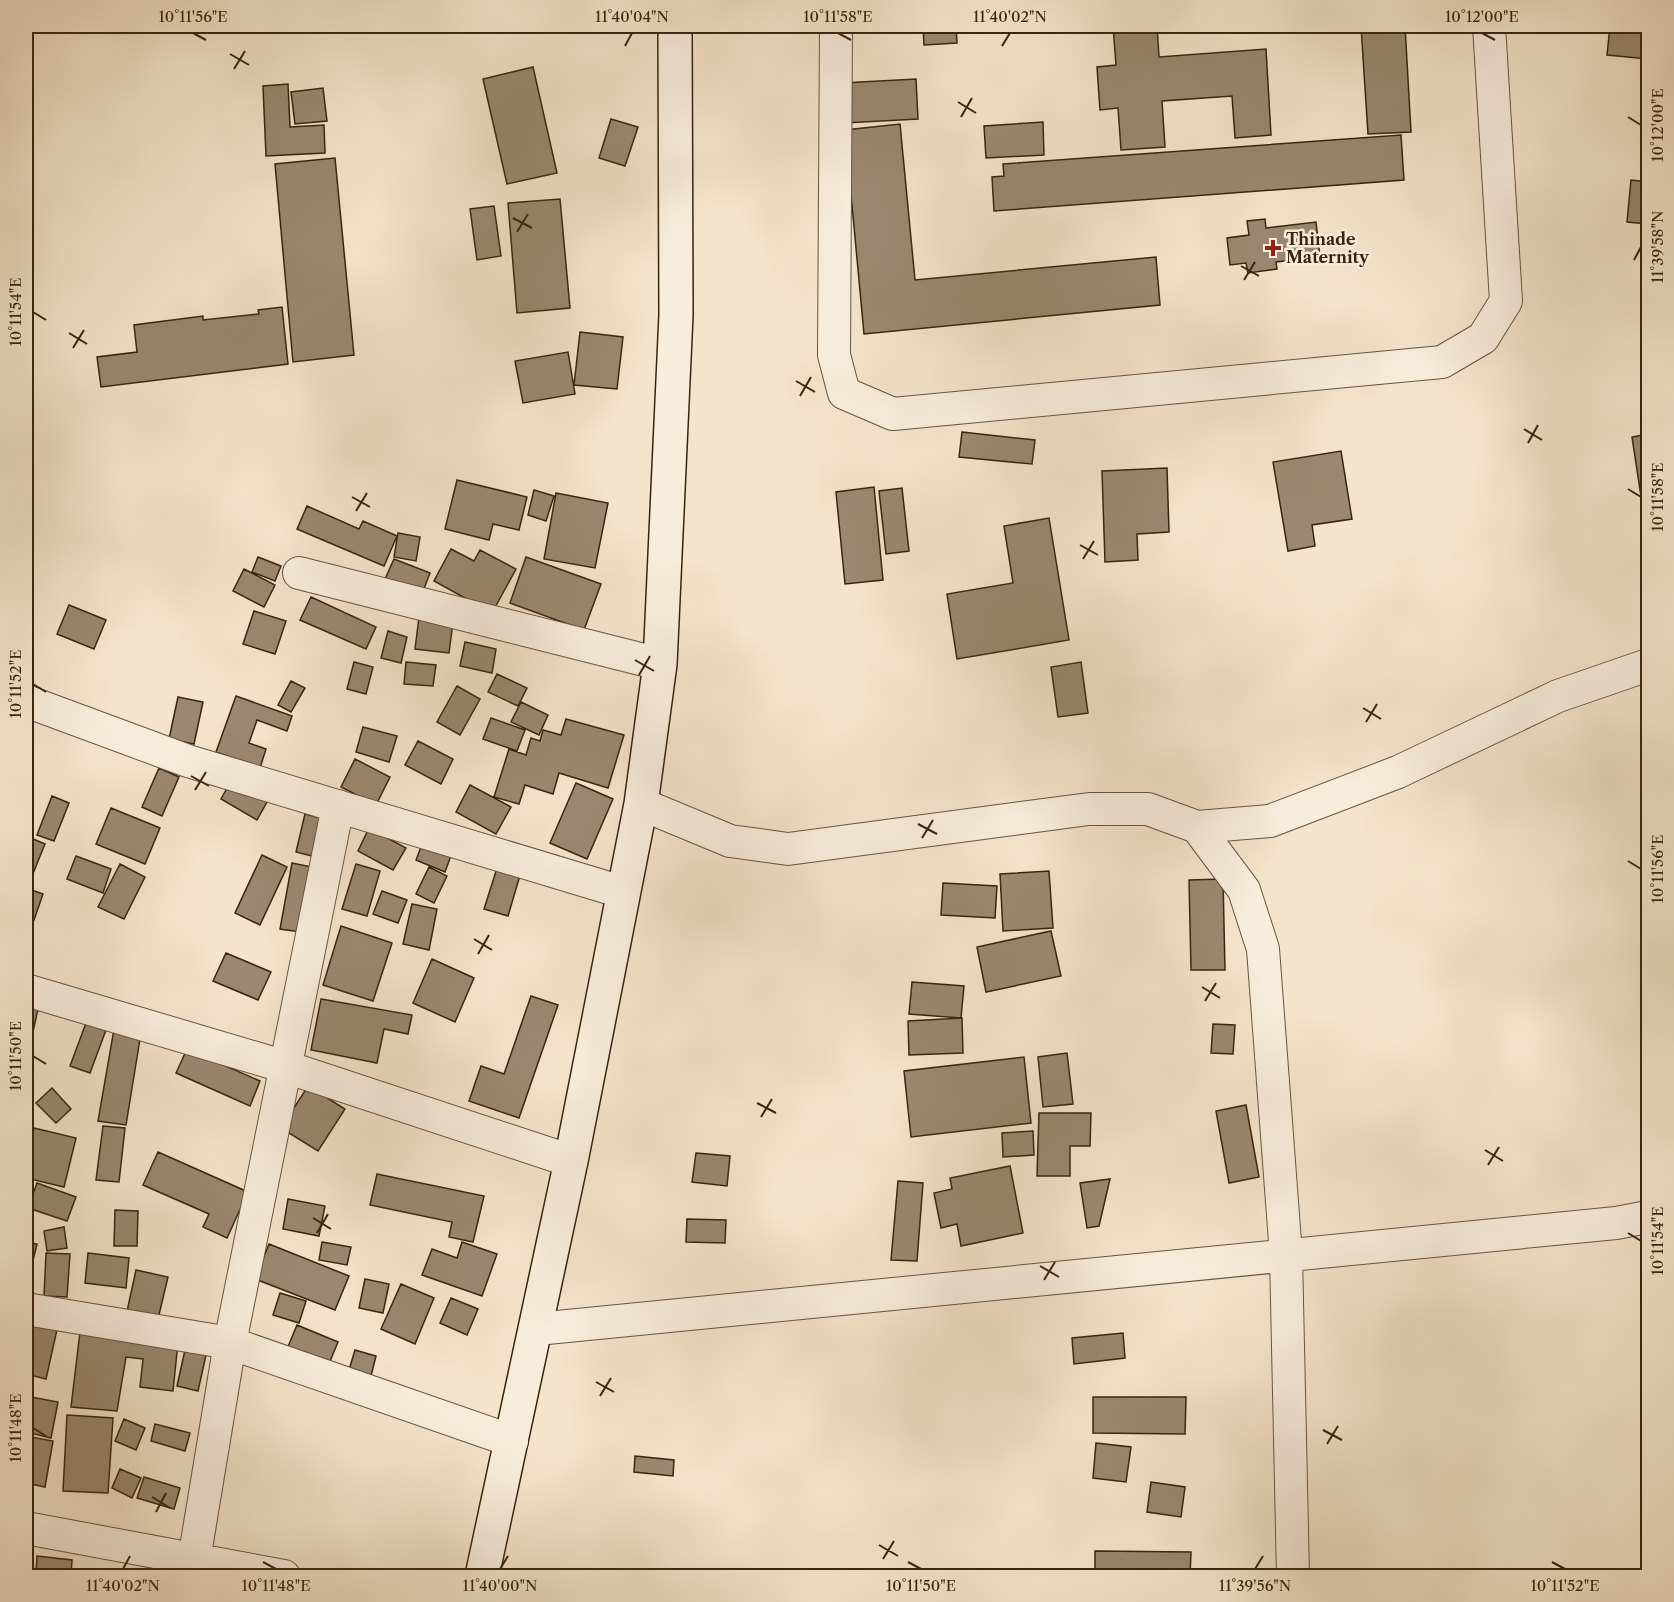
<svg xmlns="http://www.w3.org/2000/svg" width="1674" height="1602" font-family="'Libre Caslon Text',serif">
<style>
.building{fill:#9a8870;stroke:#38250e;stroke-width:1.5}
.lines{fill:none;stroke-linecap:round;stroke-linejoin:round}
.street-casing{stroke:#67553d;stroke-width:34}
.secondary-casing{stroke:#38250e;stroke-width:36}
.street{stroke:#f8eddd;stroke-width:32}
.secondary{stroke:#f8eddd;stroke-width:33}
.ticks{fill:none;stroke:#38250e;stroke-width:2}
.poi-dot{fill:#8f2418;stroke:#f8eddd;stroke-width:2}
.labels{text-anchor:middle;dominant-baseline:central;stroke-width:5;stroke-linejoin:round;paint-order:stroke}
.poi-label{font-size:16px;font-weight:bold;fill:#38250e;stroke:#f8eddd;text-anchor:start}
.neatline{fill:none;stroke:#38250e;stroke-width:2}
.ticks-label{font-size:15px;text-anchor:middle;fill:#38250e}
</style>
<rect width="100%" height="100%" fill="#f4e4cb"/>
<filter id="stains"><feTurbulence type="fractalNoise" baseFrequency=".00333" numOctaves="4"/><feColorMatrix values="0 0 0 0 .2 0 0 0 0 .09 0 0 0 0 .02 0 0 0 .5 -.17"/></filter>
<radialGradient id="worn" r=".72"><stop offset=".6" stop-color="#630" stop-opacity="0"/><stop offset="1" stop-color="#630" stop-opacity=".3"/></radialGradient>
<path class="building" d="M284,26H311V32L283,29Z
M923,26H956L957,43L924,45Z
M1113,26H1157L1159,57L1266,49L1271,135L1235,138L1232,96L1162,101L1165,147L1121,150L1118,108L1100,110L1097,67L1116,65Z
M1361,26H1405L1411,132L1368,134Z
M1610,26H1648V59L1607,55Z
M533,67L557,173L507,184L483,79Z
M916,79L918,119L844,123L842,83Z
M288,84L290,127L324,125L325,153L266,156L263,86Z
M323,88L327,121L295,124L291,92Z
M611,119L638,127L625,166L599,158Z
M1043,122L1044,155L986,158L984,126Z
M900,124L915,280L1156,257L1160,305L864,334L845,130Z
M1401,135L1404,180L994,211L992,177L1004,176L1003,164Z
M335,158L354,355L293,362L275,164Z
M1631,180L1648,182V224L1627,222Z
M560,199L570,308L517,313L508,203Z
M494,206L501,256L477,260L470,209Z
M1265,219L1266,228L1316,222L1320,257L1276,262L1277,269L1248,273L1246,263L1230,265L1227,238L1249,235L1247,221Z
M282,307L288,364L101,387L97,357L137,352L134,325L203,316V320L259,314L258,310Z
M580,332L623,337L617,389L574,385Z
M568,352L575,394L523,403L515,361Z
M962,432L1035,440L1032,464L959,457Z
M1648,434V502L1642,503L1632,437Z
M1341,451L1352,519L1312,525L1315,546L1288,551L1273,462Z
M1167,468L1169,532L1137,534L1138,560L1105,562L1102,471Z
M457,480L527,497L519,530L493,524L489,540L445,529Z
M874,487L883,580L845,584L836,492Z
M902,488L909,551L886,554L879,491Z
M534,490L554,496L546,521L528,515Z
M556,493L608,503L595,568L544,559Z
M307,506L359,529L363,521L397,536L384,566L297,529Z
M1049,518L1069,640L957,659L947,594L1013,583L1004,526Z
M398,533L420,537L416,561L394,557Z
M451,549L474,561L480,550L516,569L492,613L434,581Z
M258,557L281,566L275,581L252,572Z
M526,557L601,584L584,630L510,603Z
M394,559L430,573L422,594L385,579Z
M244,569L275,585L264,607L233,591Z
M311,597L376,627L366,649L300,620Z
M69,605L106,620L94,649L57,634Z
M254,611L286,621L275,654L243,644Z
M419,617L453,622L449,653L415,649Z
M388,631L407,637L401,663L381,658Z
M465,642L496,649L492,673L460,666Z
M354,662L373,667L366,694L347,689Z
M406,662L436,665L433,686L404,684Z
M1081,662L1088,713L1058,717L1051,667Z
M497,674L527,688L518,706L488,692Z
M291,681L305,688L291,712L278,705Z
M457,686L480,699L460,735L437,722Z
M236,696L292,716L287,731L257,720L249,743L266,749L260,768L216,752Z
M178,697L203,702L194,744L169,739Z
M521,702L548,715L539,735L511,722Z
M491,718L525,730L517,751L483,739Z
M566,719L624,735L608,788L559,773L553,794L525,785L519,804L494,797L509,749L526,755L531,738L540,741L543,730L561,735Z
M363,727L397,736L389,762L356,752Z
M418,741L453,759L441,784L405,765Z
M355,759L390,777L376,805L341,787Z
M159,768L179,777L162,816L142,807Z
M231,781L267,802L257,820L221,799Z
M576,783L613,799L587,859L550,843Z
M470,785L511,807L496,834L456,812Z
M52,796L69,803L54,841L37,835Z
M111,808L160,828L145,864L96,844Z
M305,814L325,819L316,857L296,852Z
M369,828L406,848L393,870L358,851Z
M26,836L45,844L28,886L26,885Z
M424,839L453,850L445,872L416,860Z
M262,855L287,867L260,925L235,913Z
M76,856L111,869L103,893L67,879Z
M292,863L312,867L300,932L280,929Z
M120,864L145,877L124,919L98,907Z
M356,864L380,871L367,916L342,909Z
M498,865L521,872L508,916L484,909Z
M429,867L447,876L434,903L416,894Z
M1049,871L1053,928L1003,931L1000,874Z
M1223,879L1225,970H1191L1189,880Z
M943,883L997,886L995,918L941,915Z
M26,888L43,894L34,920L26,917Z
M382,891L407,900L398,923L373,914Z
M412,904L437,909L429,950L403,944Z
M341,926L392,943L373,1001L323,985Z
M1051,931L1061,976L986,992L977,947Z
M1648,947V989L1642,948Z
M226,953L271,972L258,1000L213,981Z
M432,959L474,978L455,1022L413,1003Z
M912,982L964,986L961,1018L909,1014Z
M531,996L558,1005L519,1118L469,1101L481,1066L504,1074Z
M321,999L412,1015L408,1034L384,1029L377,1063L311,1050Z
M26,1007L38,1009L26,1064Z
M962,1018L963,1053L909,1055L908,1021Z
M86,1023L106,1030L90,1073L70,1066Z
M1213,1024L1235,1025L1233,1054L1211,1053Z
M114,1029L141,1033L126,1125L98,1121Z
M187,1049L260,1081L250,1106L176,1073Z
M1067,1053L1073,1104L1043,1107L1038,1057Z
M1024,1057L1031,1123L911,1137L904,1071Z
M308,1086L345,1109L318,1151L281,1128Z
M52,1088L71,1109L56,1123L36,1103Z
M1246,1105L1259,1177L1229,1183L1216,1111Z
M1039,1113H1091L1090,1146H1070V1176H1037Z
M103,1126L125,1128L119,1182L96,1180Z
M34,1128L76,1138L64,1187L26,1178V1162Z
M1033,1131L1034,1155L1003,1157L1002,1133Z
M158,1152L248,1192L227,1238L203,1227L209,1214L143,1185Z
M696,1153L730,1156L727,1186L692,1182Z
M1010,1166L1023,1233L961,1246L957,1224L941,1228L934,1193L952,1189L950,1178Z
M377,1174L484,1196L473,1242L449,1237L452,1222L370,1205Z
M1110,1179L1099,1226L1087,1228L1080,1183Z
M898,1181L923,1183L917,1261L891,1260Z
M37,1183L76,1197L67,1221L28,1208Z
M288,1199L325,1206L319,1236L283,1229Z
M115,1210L138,1211L137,1246H114Z
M687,1219L726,1220L725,1243L686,1242Z
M64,1227L67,1248L47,1251L44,1231Z
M26,1242L37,1244L26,1289Z
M322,1242L351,1247L347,1265L319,1260Z
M462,1242L497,1254L482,1296L422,1275L432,1249L457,1258Z
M269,1244L349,1276L335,1310L255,1279Z
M46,1253L70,1254L67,1297L44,1296Z
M88,1253L129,1258L126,1288L85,1283Z
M136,1270L168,1277L157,1323L126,1316Z
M365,1279L389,1284L383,1313L359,1308Z
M401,1284L434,1298L415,1344L381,1329Z
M280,1293L306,1301L299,1323L273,1315Z
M451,1298L478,1309L467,1335L440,1323Z
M26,1318L58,1325L46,1379L26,1374Z
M297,1325L338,1342L328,1366L287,1349Z
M80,1332L178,1343L173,1391L140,1387L143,1359L126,1357L117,1411L71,1407Z
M1123,1333L1125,1358L1074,1364L1072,1338Z
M185,1350L206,1355L198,1391L177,1386Z
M355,1350L376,1356L371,1376L349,1370Z
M31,1397L58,1402L51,1438L26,1432Z
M1093,1397H1186L1185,1434L1093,1433Z
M67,1415L113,1418L108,1493L63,1491Z
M124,1419L145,1428L136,1450L115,1441Z
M155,1424L190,1433L185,1451L151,1441Z
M26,1436L53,1441L45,1487L26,1483Z
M1096,1443L1131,1447L1126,1482L1093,1478Z
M635,1456L674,1460L673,1476L634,1472Z
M120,1469L141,1478L132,1498L112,1488Z
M144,1477L180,1488L174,1509L137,1498Z
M1151,1482L1185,1487L1181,1517L1147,1512Z
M1095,1551L1191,1552L1190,1576H1095Z
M37,1556L72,1560L71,1576L36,1572Z"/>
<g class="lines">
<g class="street-casing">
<path id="street" d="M836,26L834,355L844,393L893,414L1442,362L1483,338L1506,301L1489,26
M299,573L660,664
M26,701L188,761L622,892
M641,804L730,841L788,849L1089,809H1148L1197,827L1270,821L1398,772L1558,696L1648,665
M1197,827L1244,890L1263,949L1286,1255L1293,1576
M26,990L286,1067L571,1161
M26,1309L230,1343L512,1441
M537,1329L1616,1223L1648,1217
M26,1528L284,1576
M194,1560L230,1343L338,806"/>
</g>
<g class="secondary-casing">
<path id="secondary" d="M482,1576L571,1161L641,804L660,664L676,315L675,26"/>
</g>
<use href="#street" class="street"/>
<use href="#secondary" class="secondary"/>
</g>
<path class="ticks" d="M193,33L206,40M838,33L851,40M1482,33L1495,40M625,46L632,33M1002,46L1010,33M230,54L249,65M234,69L245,51M958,102L976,113M961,117L972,98M1628,117L1641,125M513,218L532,228M517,232L528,214M1634,260L1641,247M1241,266L1259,276M1244,280L1255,262M33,312L46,320M69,333L87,344M73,348L84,330M796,381L815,392M800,396L811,377M1524,429L1542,440M1528,443L1538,425M1628,489L1641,497M352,497L370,507M356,511L367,493M1080,545L1098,555M1083,559L1094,541M635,660L654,671M639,675L650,656M33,684L46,692M1363,708L1381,719M1366,722L1377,704M191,776L209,786M195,790L206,772M918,824L937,834M922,838L933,820M1628,861L1641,869M474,939L492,950M478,954L489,935M1202,987L1220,998M1205,1001L1216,983M33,1056L46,1064M757,1103L776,1113M761,1117L772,1099M1485,1150L1503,1161M1488,1165L1499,1147M313,1218L331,1229M317,1233L328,1214M1628,1233L1641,1241M1040,1266L1059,1277M1044,1280L1055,1262M596,1382L614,1392M600,1396L611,1378M33,1428L46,1436M1323,1430L1342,1440M1327,1444L1338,1426M152,1497L170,1508M156,1512L166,1493M879,1545L898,1556M883,1559L894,1541M263,1562L276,1569M908,1562L921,1569M1552,1562L1565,1569M123,1569L130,1556M500,1569L508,1556M1255,1569L1263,1556"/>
<path class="poi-dot" d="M1270 239h6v6h6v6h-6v6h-6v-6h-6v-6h6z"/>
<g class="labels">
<g class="poi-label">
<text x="1286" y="239">Thinade<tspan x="1286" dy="18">Maternity</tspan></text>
</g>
</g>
<rect width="1674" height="1602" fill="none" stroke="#f4e4cb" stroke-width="66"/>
<rect x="33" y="33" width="1608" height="1536" class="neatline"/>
<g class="ticks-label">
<text x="193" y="22">10°11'56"E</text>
<text x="632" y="22">11°40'04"N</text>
<text x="838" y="22">10°11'58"E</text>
<text x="1010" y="22">11°40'02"N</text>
<text x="1482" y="22">10°12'00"E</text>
<text transform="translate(1658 125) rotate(-90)" y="5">10°12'00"E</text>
<text transform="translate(1658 247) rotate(-90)" y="5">11°39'58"N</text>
<text transform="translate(16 312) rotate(-90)" y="5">10°11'54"E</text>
<text transform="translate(1658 497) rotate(-90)" y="5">10°11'58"E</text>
<text transform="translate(16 684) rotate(-90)" y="5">10°11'52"E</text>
<text transform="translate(1658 869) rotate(-90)" y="5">10°11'56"E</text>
<text transform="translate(16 1056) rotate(-90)" y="5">10°11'50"E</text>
<text transform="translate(1658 1241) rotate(-90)" y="5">10°11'54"E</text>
<text transform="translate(16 1428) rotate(-90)" y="5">10°11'48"E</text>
<text x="123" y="1591">11°40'02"N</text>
<text x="276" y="1591">10°11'48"E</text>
<text x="500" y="1591">11°40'00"N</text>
<text x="921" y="1591">10°11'50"E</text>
<text x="1255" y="1591">11°39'56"N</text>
<text x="1565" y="1591">10°11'52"E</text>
</g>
<rect width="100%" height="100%" filter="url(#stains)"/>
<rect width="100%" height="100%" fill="url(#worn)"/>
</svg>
